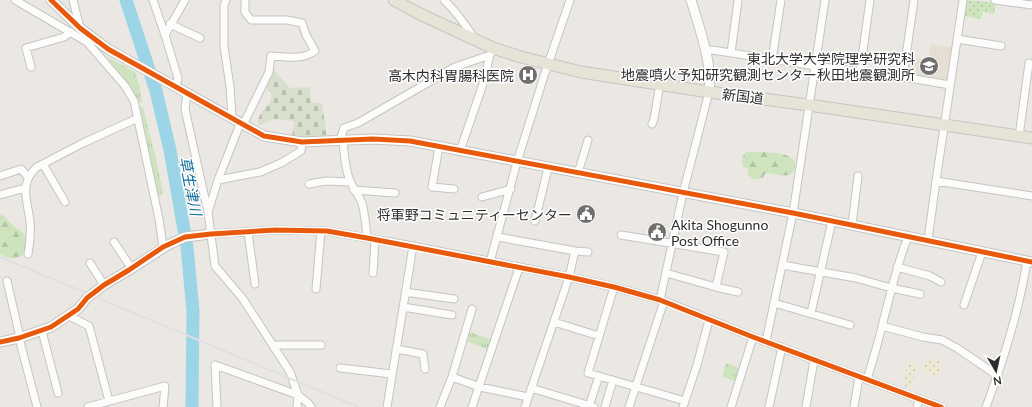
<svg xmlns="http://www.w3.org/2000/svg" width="1032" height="407" font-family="Lato,'Noto Sans JP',sans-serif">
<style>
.education{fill:#e5dfd3}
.grass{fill:url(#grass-dots)}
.forest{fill:url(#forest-firs)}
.sand{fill:url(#sand-dots)}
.cemetery{fill:url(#cemetery-stones)}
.park{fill:url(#park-tufts)}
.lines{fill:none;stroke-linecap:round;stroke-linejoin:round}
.river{stroke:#9dd5e8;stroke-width:13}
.minor-casing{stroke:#c5c4c4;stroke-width:9}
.tertiary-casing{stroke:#c5c4c4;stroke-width:11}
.primary-casing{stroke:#c6c5c4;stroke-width:13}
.minor{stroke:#fcfcfb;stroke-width:7}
.tertiary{stroke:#fcfcfb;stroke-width:9}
.primary{stroke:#e7e3d6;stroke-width:11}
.rail{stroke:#dfe0e1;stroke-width:2}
.cycleway-casing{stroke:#fff;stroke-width:8}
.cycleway{stroke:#e8590c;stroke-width:5}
.labels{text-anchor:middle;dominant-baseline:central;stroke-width:3;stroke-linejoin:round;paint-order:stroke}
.poi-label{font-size:14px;fill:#2e2e2e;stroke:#fff;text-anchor:end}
.street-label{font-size:14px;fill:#2e2e2e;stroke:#fff}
.water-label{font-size:15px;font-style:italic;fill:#146d9b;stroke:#fff}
</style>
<defs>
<pattern id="grass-dots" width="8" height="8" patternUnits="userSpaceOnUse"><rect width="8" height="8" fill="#cee4bf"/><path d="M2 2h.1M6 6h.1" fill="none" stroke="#b1c4a4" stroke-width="1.8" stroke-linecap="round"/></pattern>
<pattern id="forest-firs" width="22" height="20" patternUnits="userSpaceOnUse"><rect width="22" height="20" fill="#cee4bf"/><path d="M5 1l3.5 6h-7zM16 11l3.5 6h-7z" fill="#b1c4a4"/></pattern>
<pattern id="sand-dots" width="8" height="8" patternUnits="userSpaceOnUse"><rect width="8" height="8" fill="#eee9d4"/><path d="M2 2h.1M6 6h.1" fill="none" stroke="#ccc8b6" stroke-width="1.8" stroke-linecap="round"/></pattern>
<pattern id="cemetery-stones" width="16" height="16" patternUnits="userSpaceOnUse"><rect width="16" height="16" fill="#d8dfcc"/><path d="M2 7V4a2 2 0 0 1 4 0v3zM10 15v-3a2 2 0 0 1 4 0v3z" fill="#bac0b0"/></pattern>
<pattern id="park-tufts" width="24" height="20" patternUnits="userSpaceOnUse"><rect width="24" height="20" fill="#cee4bf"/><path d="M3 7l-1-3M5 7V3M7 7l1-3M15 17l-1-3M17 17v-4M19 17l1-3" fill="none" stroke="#b1c4a4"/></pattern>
</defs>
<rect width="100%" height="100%" fill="#ebe8e4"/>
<path class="education" d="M931,44L953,48L947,81L908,75L906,72L909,57L928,60Z"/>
<path class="grass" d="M967,0L996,3L994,14L982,12L981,19L965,16Z"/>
<path class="forest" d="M746,152C759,152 786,150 795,161C796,181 781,175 768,173L765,174L762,179H753L748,175V169L743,167C741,161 742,156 746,152Z
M0,214C6,216 9,222 14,226C18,230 24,232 26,236C28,239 27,243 27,246C24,260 10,261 0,254Z"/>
<path class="sand" d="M927,359L942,361L938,376L923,372Z
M908,361L918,364L911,389L903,386Z"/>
<path class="cemetery" d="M273,69L290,88L309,87L312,103H322L327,138L292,137L294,121L273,119L259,126C256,115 265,109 271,101V93L264,85Z"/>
<path class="park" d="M106,56L135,72L140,88L142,102H137L128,86Z
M140,107H143L155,155L163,192L161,195H157Z
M470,332L492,340L488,350L467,341Z
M726,363L740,368L735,381L722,377Z"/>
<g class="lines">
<path class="river" d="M126,0L156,91L170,150L187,247L193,311L192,407"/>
<g class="minor-casing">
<path id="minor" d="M15,0L87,42L125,86L134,101L159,219L163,247
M73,0L80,28
M153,0L165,35
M226,0L224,5V47L230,86L232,118
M444,0C457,12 465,24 474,38
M995,0L1032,5
M170,24L200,38
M957,39L1001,46
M705,51L712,50L816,66L903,77L950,85
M731,53L738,0
M772,60L781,0
M31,67L26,48L64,37L71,32
M860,72L870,0
M903,77L914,0
M176,87L178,78L165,35L185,0
M187,93L185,109L208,212
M240,124L218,180L208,212L215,266L243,299L290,372L298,395L297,407
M652,124L654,119L660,84
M243,125L269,72L271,56C286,57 303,60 315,51L306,35L302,23L287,20H251L245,12V0
M1019,136L1029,63
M340,140L344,128L358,123L455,67L490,55L493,48
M343,140C344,154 345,168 350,181C353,188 359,196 362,203C365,214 366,226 367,238
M439,147L432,187L454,189
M460,151L482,87L490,55
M43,164L65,202
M578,173L588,140
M0,176L21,169L28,177
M218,180L260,172L281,163L301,151L302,142
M936,181L1032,196
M309,184L326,181L350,182
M354,190L395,193
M0,195L25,188
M482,197L511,189
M535,221L548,168
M852,225L858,176
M248,232L255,284
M211,234L276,230L327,231L413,246L569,277L614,287L664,301L753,337L941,407
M621,235L724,252L716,287L666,273
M498,237L575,251L569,277L525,407
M928,240L936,181L963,0
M114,242L132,269
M575,251L588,252
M28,254C30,243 31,233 30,222C28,201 18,184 37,167L83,143L138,118
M490,262L517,162L545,73L570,0
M90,263L104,285
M782,265L856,278L891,288L920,294
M897,267L930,276L941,282
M373,273L375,239
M7,281L20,337
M614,287L588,373L685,401
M716,287L738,292
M316,289L321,231
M405,292L454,299
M660,300L683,193L709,92
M774,303L850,325
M964,305L982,252
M403,307L452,315
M472,309L452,377L480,387L528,397
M811,313L832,221
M69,316L89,326L109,401
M554,322L599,336
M882,326L923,337L942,340L957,348L998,376
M42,331L58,393
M19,338L37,407
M766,341L793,213L825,0
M273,345H321
M396,349L423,354L425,369
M340,368L392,374
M867,380C872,362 878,344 882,326C890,296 896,266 908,237
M531,388L594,407
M589,406L599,376
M88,407L165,386L163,407
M217,407L215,365L298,395L308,403L311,407
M387,407L413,246
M440,407L452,377
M472,407L519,268
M605,407L613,380
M629,407L664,301
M683,407L697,365L709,320
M731,407L753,337
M769,407L782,347
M806,407L814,360
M854,407L859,377
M917,407L919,399
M986,407C1004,359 1019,311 1027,261"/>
</g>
<g class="tertiary-casing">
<path id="tertiary" d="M51,0L80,28L108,49L264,136L302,142L373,139L410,141L793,213L1032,262
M691,0C699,27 713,64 709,92
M0,342L19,338L51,327L78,309L87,298L104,285L129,270L168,245L185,237L211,234"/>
</g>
<g class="primary-casing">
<path id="primary" d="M394,0L420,14L493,48L521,57L581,72L709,92L809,105L1032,138"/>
</g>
<use href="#minor" class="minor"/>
<use href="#tertiary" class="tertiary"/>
<use href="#primary" class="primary"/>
<path class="rail" d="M0,257L358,407"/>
<g class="cycleway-casing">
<path id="cycleway" d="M51,0L80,28L108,49L264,136L302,142L373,139L410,141L793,213L1032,262
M0,342L19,338L51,327L78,309L87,298L104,285L129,270L163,247L185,237L211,234L276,230L327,231L367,238L569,277L614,287L660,300L753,337L941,407"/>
</g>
<use href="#cycleway" class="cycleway"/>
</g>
<defs>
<g id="university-disc" transform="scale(1)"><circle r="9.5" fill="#706f6e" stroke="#fff"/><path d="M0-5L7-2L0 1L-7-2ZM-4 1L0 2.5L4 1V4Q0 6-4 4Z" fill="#fff"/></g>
<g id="hospital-disc" transform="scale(1)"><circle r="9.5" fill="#706f6e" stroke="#fff"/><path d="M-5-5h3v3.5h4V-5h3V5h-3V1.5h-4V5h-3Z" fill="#fff"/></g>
<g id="civic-disc" transform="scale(1)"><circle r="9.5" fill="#706f6e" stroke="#fff"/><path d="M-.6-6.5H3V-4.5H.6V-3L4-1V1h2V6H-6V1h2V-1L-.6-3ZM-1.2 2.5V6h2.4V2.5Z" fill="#fff"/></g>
</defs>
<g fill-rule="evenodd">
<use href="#university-disc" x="929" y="66"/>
<use href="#hospital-disc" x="528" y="75"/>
<use href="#civic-disc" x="586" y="214"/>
<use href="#civic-disc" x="657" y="232"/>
</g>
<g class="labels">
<g class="poi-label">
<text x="915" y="58">東北大学大学院理学研究科<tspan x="915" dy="16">地震噴火予知研究観測センター秋田地震観測所</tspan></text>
<text x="514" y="75">高木内科胃腸科医院</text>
<text x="572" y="214">将軍野コミュニティーセンター</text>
<text x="671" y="224" text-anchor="start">Akita Shogunno<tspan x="671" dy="16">Post Office</tspan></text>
</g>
<g class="street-label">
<text transform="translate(743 96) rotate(7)">新国道</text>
</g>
<g class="water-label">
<text transform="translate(191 186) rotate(79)">草生津川</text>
</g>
</g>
<g transform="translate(996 371) rotate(171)" stroke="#ffffff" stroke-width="3" paint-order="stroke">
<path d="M0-3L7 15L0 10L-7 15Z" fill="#2e2e2e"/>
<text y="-6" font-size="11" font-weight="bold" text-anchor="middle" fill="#2e2e2e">N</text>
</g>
</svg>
